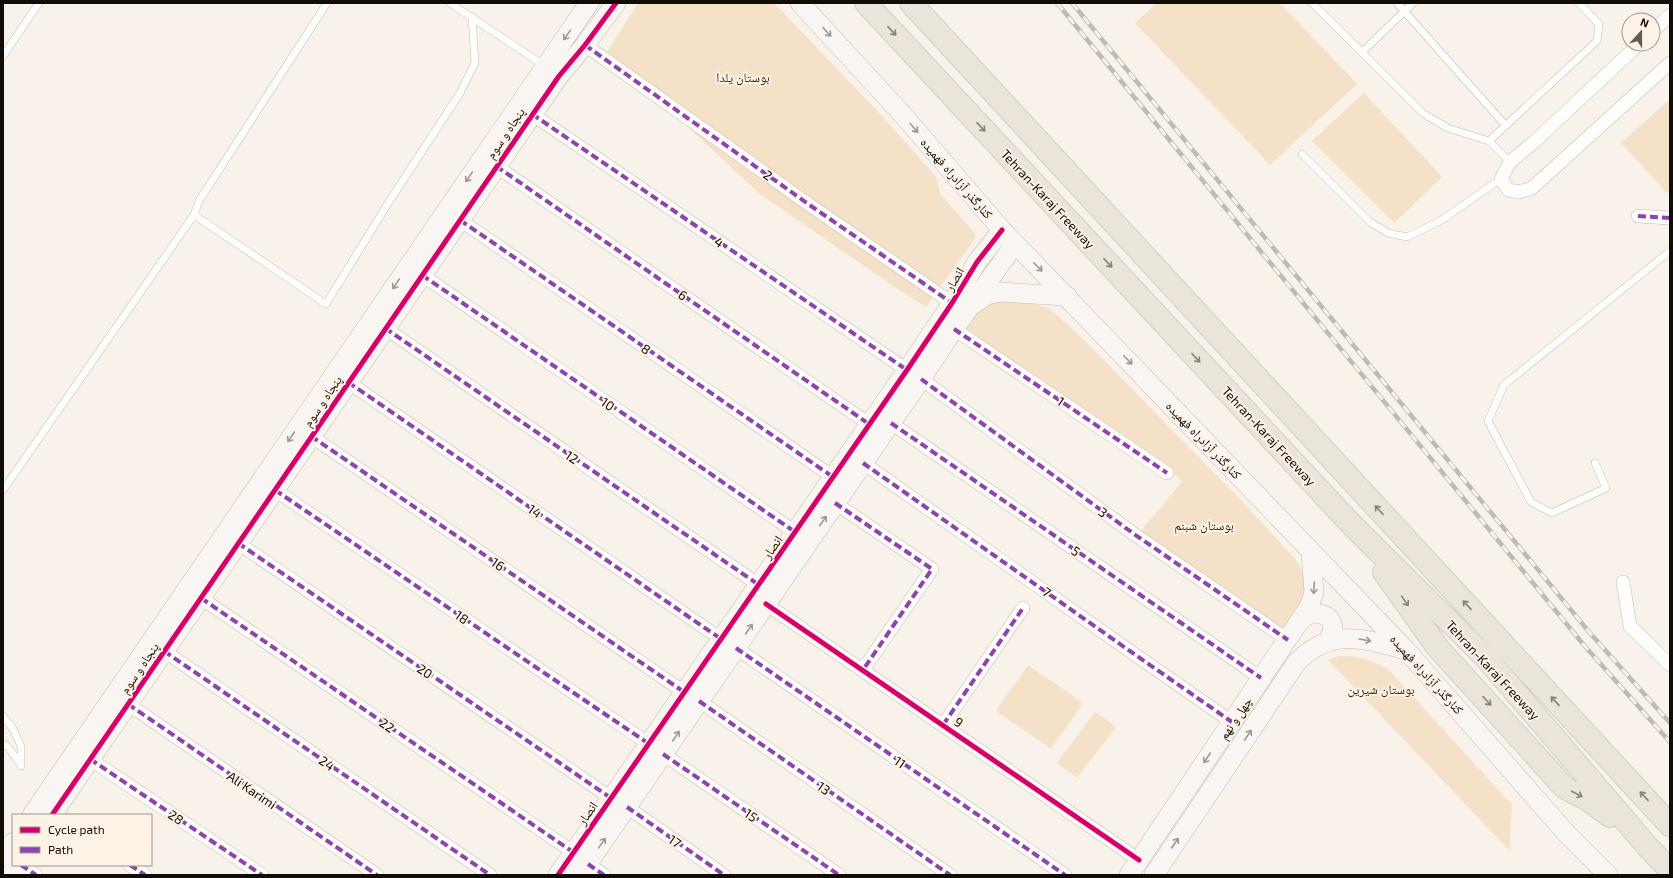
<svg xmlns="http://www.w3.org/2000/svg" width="1673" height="878" font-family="'Exo 2','Noto Naskh Arabic',sans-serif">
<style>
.green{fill:#f5e1c7}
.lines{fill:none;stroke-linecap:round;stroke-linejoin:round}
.lane-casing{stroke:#c1bcb5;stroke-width:8}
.street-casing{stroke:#c1bcb5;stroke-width:14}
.secondary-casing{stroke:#c1bcb5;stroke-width:20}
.highway-casing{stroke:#d2cecb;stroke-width:24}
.lane{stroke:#fefdfc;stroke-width:7}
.street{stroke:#fefdfc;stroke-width:13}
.secondary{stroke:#f8f5f3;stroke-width:19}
.highway{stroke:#eae4db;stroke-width:22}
.rail-casing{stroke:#bcbbb9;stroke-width:4.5}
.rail{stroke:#fdf2e6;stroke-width:3;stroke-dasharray:9;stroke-linecap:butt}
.quiet{stroke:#8e44ad;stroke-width:4;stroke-dasharray:8 4;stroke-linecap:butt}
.cycleway-casing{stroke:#fdf2e6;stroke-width:8}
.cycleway{stroke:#d6006c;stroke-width:5}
.oneway{stroke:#88837b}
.oneway2{stroke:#9c9894}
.labels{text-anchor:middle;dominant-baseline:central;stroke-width:4;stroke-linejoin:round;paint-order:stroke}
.park-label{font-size:13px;fill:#3d290b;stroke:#fdf2e6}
.street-label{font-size:13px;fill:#110c06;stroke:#fdf2e6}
</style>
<rect width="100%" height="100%" fill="#f8f2eb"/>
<path class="green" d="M638,3H774L884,118L936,177L941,195L974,232L976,237L926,307L899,290L760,194L607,52Z
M1157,3H1280L1357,84L1270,165L1135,23Z
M1364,93L1442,177L1394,223L1312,141Z
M1670,99V191L1667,193L1621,143Z
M1005,300L1024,301L1049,308L1078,334L1241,500L1295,559C1316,587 1300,604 1288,632L1140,532L1182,482L1165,465L961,328C977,309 979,304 1005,300Z
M1339,656C1360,656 1369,659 1388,669L1512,805L1510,830V851L1328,660Z
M1028,665L1083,703L1051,749L996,711Z
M1095,712L1116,727L1077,778L1057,763Z"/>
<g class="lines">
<g class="lane-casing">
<path id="lane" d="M450,3L545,66
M1312,3L1424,114L1448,128L1489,141L1510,162
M1397,3L1506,126
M1362,52L1413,3
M3,56L39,3
M1489,141L1597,41L1599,24L1579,3
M1302,154L1370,222L1388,233L1407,237L1440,221L1501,179
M194,215L199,201L327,3
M1595,463L1606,488L1552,513L1531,502L1488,421L1504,385L1670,251
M3,490L194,215L326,304L387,205L460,93L475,63L472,17
M3,716L13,729L21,746V766
M3,744L8,747L21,765"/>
</g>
<g class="street-casing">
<path id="street" d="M1653,31L1670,15
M1639,44L1534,142L1510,162L1501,179L1508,190L1519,192L1532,188L1670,63
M585,45L811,206L952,303
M532,114L907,370
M496,166L869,424
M1638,216L1670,218
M460,220L833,477
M422,275L795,532
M385,328L759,585
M954,329L1167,473
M921,379L1134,534L1288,640
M348,382L721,639
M891,423L1261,678
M311,436L684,692
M863,463L1127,649L1232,722
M275,490L649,744
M835,503L932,569L863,670
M238,543L611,798
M1623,582L1630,626L1670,665
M201,598L573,852
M766,604L1139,860
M736,648L1065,875
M164,651L490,875
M699,701L950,875
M128,704L377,875
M943,725L1023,608
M663,754L839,875
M90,759L262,875
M627,807L724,875
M588,864L604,875
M21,865L36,875
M130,865L145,875"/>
</g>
<g class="secondary-casing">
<path id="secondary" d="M800,3L903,115L1002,230L1406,650L1566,833L1608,875
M974,304L987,295L1000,292L1067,296
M1300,621L1310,613C1331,613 1339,624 1327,642
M32,815L589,3
M52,815L559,76L585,45L616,3
M3,857L13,842
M11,875L17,865
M558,875L907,370L952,303L977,262L1002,230
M580,875L921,379L954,329L1015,244
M1129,875L1309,607L1314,592L1311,552
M1154,875L1297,662C1332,627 1364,639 1406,650"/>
</g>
<g class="highway-casing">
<path id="highway" d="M866,3L1350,523L1486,658L1647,846L1670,870
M911,3L1670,825
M1384,572L1438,648L1565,788L1587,799L1610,816"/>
</g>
<use href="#lane" class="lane"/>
<use href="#street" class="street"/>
<use href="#secondary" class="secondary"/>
<use href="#highway" class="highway"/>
<g class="rail-casing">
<path id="rail" d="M1057,3L1583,644L1670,742
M1072,3L1590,633L1670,723"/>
</g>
<use href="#rail" class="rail"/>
<path class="quiet" d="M585,45L811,206L952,303
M532,114L907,370
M496,166L869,424
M1638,216L1670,218
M460,220L833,477
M422,275L795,532
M385,328L759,585
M954,329L1167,473
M921,379L1134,534L1288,640
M348,382L721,639
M891,423L1261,678
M311,436L684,692
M863,463L1127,649L1232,722
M275,490L649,744
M835,503L932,569L863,670
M238,543L611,798
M201,598L573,852
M736,648L1065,875
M164,651L490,875
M699,701L950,875
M128,704L377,875
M943,725L1023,608
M663,754L839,875
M90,759L262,875
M627,807L724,875
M588,864L604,875
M21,865L36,875
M130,865L145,875"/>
<g class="cycleway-casing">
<path id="cycleway" d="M766,604L1139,860
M52,815L559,76L585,45L616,3
M558,875L907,370L952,303L977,262L1002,230"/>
</g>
<use href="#cycleway" class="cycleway"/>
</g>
<defs><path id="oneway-shaft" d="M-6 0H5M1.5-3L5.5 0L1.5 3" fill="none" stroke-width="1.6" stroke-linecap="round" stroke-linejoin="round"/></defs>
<g class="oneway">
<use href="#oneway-shaft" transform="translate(892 31) rotate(47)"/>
<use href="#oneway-shaft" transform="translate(981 127) rotate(47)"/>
<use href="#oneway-shaft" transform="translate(1108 263) rotate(47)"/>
<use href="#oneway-shaft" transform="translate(1196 358) rotate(47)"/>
<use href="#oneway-shaft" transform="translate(1379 510) rotate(-133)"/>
<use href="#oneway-shaft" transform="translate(1405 601) rotate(55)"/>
<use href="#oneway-shaft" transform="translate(1467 605) rotate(-133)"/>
<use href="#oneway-shaft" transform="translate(1487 701) rotate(48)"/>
<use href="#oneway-shaft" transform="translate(1555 701) rotate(-133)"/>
<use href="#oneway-shaft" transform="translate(1577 794) rotate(27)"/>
<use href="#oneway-shaft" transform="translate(1644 796) rotate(-133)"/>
</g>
<g class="oneway2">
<use href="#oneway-shaft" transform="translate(827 32) rotate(48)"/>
<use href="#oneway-shaft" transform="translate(567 35) rotate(125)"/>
<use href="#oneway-shaft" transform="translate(914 128) rotate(49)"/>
<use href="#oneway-shaft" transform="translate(469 177) rotate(124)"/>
<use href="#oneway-shaft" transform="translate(1038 267) rotate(45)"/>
<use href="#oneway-shaft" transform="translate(396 284) rotate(124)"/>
<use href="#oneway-shaft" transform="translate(1128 360) rotate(46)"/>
<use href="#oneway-shaft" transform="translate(291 437) rotate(124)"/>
<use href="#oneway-shaft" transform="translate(823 521) rotate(-55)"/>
<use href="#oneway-shaft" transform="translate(1314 588) rotate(93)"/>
<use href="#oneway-shaft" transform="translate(749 629) rotate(-56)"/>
<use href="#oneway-shaft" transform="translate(1365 640) rotate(10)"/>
<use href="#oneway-shaft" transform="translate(1248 735) rotate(-56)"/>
<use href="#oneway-shaft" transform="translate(676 736) rotate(-56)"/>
<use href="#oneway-shaft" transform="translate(1207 758) rotate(124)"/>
<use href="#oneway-shaft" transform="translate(602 843) rotate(-55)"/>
<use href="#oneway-shaft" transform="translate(1175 843) rotate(-56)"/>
</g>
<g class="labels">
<g class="park-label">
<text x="743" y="77">بوستان یلدا</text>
<text x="1204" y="525">بوستان شبنم</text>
<text x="1381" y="689">بوستان شیرین</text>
</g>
<g class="street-label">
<text transform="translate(505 133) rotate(-56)">پنجاه و سوم</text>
<text transform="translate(768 175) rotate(35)">2</text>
<text transform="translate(957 178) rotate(49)">کنارگذر آزادراه فهمیده</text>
<text transform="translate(1048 199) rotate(47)">Tehran-Karaj Freeway</text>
<text transform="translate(719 242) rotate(34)">4</text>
<text transform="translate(954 279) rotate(-59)">انصار</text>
<text transform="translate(683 295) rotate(35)">6</text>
<text transform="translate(646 349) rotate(35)">8</text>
<text transform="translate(322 401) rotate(-56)">پنجاه و سوم</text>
<text transform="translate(1061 401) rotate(34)">1</text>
<text transform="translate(608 404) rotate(35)">10</text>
<text transform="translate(1269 436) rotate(47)">Tehran-Karaj Freeway</text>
<text transform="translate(1204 440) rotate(46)">کنارگذر آزادراه فهمیده</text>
<text transform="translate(572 457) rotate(34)">12</text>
<text transform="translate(535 511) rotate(35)">14</text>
<text transform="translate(1103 512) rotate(36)">3</text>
<text transform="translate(772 547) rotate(-55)">انصار</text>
<text transform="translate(1076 551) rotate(35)">5</text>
<text transform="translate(498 564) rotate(35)">16</text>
<text transform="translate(1047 592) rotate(36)">7</text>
<text transform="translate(462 617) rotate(34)">18</text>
<text transform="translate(139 668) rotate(-56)">پنجاه و سوم</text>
<text transform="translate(1493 670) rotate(47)">Tehran-Karaj Freeway</text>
<text transform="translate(425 671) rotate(34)">20</text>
<text transform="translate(1427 674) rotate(48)">کنارگذر آزادراه فهمیده</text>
<text transform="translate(1235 718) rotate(-56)">چهل و نهم</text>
<text transform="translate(959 722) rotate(34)">9</text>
<text transform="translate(387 725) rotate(34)">22</text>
<text transform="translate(900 762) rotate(35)">11</text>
<text transform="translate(327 763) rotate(35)">24</text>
<text transform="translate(824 788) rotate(35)">13</text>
<text transform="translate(252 790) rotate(34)">Ali Karimi</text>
<text transform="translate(587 813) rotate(-55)">انصار</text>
<text transform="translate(751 815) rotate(34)">15</text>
<text transform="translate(176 817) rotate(34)">28</text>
<text transform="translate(675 841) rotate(35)">17</text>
</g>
</g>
<rect width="1673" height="878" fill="none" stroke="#110c06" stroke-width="8"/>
<rect x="12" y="814" width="140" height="52" fill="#fdf2e6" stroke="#9f968c"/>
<rect x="20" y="827" width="20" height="6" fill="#d6006c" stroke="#9f968c"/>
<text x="48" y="834" font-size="12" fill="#110c06">Cycle path</text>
<rect x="20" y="847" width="20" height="6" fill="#8e44ad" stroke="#9f968c"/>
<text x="48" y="854" font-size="12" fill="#110c06">Path</text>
<g transform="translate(1641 32) rotate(21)"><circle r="19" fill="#fdf2e6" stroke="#9f968c"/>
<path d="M0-3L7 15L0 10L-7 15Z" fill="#625c56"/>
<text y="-6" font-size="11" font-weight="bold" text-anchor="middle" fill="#110c06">N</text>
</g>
</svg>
